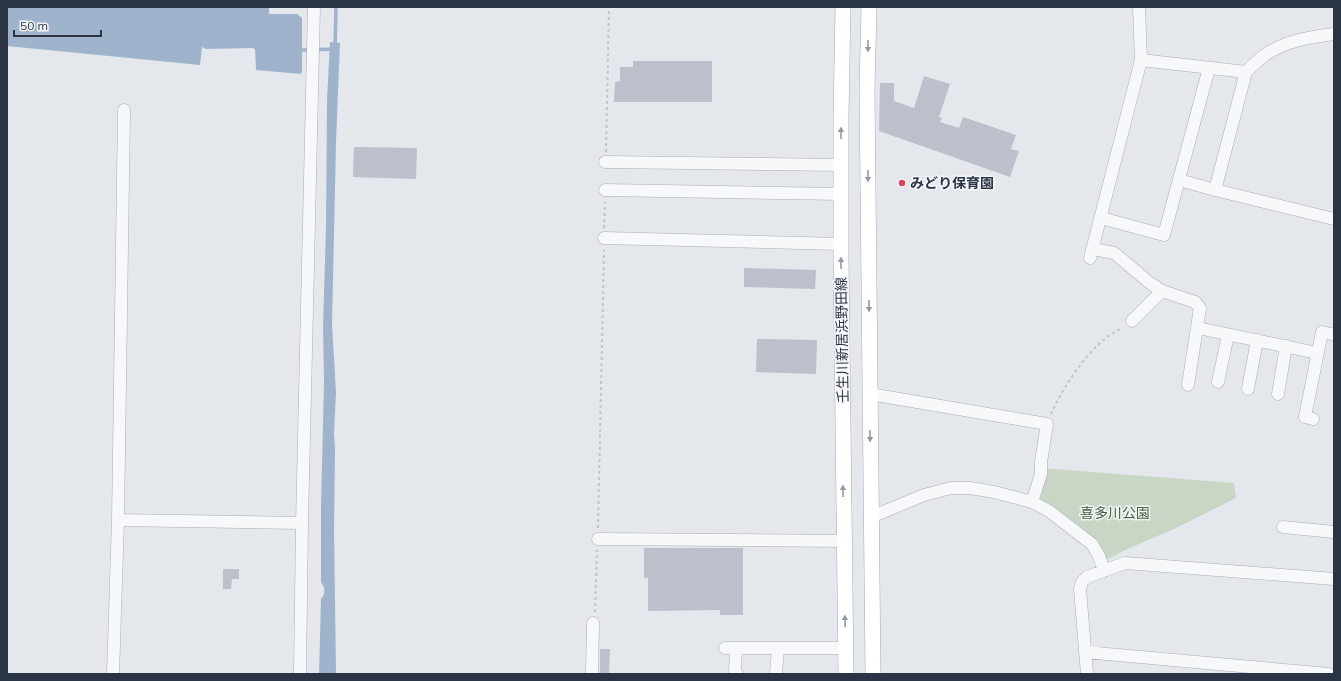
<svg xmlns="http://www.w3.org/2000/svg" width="1341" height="681" font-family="Mulish,'Noto Sans JP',sans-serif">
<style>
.green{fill:#c9d6c5}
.water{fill:#9fb4cc}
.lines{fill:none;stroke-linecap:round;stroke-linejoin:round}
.stream{stroke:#9fb4cc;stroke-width:3.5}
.building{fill:#bbc0ca}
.minor-casing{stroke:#a9aeb7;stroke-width:13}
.major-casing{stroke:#a3abb8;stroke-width:16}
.path{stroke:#c2c5cb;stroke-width:2;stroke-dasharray:3 3;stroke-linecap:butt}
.minor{stroke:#f7f8fa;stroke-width:12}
.major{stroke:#fff;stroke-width:15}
.oneway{fill:#959aa2}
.poi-dot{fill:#d1495b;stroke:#f4f6f9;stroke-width:1.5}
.labels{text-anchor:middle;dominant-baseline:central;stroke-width:3;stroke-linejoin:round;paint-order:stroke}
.poi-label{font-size:14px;font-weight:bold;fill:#2b3445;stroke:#f4f6f9;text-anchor:start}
.street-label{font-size:14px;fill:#2b3445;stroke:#f4f6f9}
.park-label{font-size:14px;fill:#3f6138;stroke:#f4f6f9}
</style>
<rect width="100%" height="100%" fill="#e4e7ec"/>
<path class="green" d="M1041,468L1234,483L1236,498L1176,528L1123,551L1101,563L1092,544L1032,502Z"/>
<path class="water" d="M7,7H269V14H297L302,18V71L301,74L256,70L255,49L252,48L206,49L202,47L200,65L7,46Z
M330,42L340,43L336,142L332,325L336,392L334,433L335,449L334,531L336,673L319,674L321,599C326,593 325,588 321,582V507L324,381L323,327L326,227L327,100Z"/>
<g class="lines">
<path class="stream" d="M302,50L335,49L336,7"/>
</g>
<path class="building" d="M633,61H712V102H614L615,82L620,81V67H633Z
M924,76L950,84L939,117L942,118L940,122L959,128L963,117L1016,135L1011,149L1019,151L1010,177L879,131L880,83H894V101L914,108Z
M354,147L417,148L416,179L353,177Z
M744,268L816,270L815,289L744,287Z
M757,339L817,340L816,374L756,372Z
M644,548H743V615H720V610L648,611V578H644Z
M223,569H239V579H232L231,589H223Z
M600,649H610L609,674H600Z"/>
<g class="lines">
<g class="minor-casing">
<path id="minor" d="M1141,60L1246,72L1215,190L1179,180
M1246,72C1252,66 1258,60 1265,55C1285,41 1310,37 1334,34
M605,162L841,165
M605,190L841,194
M1215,190L1334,219
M1101,218L1164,235L1209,68
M604,238L841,244
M1093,249L1114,253L1150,283L1162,291L1195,302L1200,308L1188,385
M1090,258L1141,60L1139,7
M1132,321L1162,291
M1198,328L1317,353
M1218,382L1228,335
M1248,389L1257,340
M870,394L1047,424L1041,462V474L1032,502
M1278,394L1286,346
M1313,419L1305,417L1322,332L1331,334
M871,517L924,495L951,488H970L994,492L1032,502L1049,511L1092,544L1099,556L1104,571
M118,520L302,523
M1283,527L1334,532
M598,539L844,541
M725,648H846
M736,648L735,671L737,674
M1085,652L1329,674
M113,674L118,520L124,110
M300,674L302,523L314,7
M592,674L593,623
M776,674L778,648
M1087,674L1080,589L1082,582L1087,577L1125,563L1334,579"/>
</g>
<g class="major-casing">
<path id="major" d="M843,7L841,116V257L846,674
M869,7L867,89L873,674"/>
</g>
<path class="path" d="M606,152L609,7
M604,228L605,202
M1051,414C1062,389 1084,355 1106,338C1111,334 1117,331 1122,328
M598,528L604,250
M595,612L597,550"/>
<use href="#minor" class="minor"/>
<use href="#major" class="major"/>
</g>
<defs><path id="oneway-solid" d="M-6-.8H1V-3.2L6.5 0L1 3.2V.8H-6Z"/></defs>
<g class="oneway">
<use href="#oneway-solid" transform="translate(868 46) rotate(91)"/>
<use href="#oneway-solid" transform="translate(841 133) rotate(-90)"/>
<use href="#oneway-solid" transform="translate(868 176) rotate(89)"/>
<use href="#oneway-solid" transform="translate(841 263) rotate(-90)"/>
<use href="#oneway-solid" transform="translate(869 306) rotate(89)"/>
<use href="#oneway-solid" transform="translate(870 436) rotate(89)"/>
<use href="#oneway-solid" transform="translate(843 491) rotate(-91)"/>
<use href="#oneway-solid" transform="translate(845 621) rotate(-91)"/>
</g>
<circle class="poi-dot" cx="902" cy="183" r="4"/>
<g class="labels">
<g class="poi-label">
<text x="910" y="183">みどり保育園</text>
</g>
<g class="street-label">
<text transform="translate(842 340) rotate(-91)">壬生川新居浜野田線</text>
</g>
<g class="park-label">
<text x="1115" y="513">喜多川公園</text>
</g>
</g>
<rect width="1341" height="681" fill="none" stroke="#2b3445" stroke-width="16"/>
<path d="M14 30v6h87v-6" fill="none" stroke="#2b3445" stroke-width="2"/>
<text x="20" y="30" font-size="12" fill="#2b3445" stroke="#f4f6f9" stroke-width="3" paint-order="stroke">50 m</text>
</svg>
